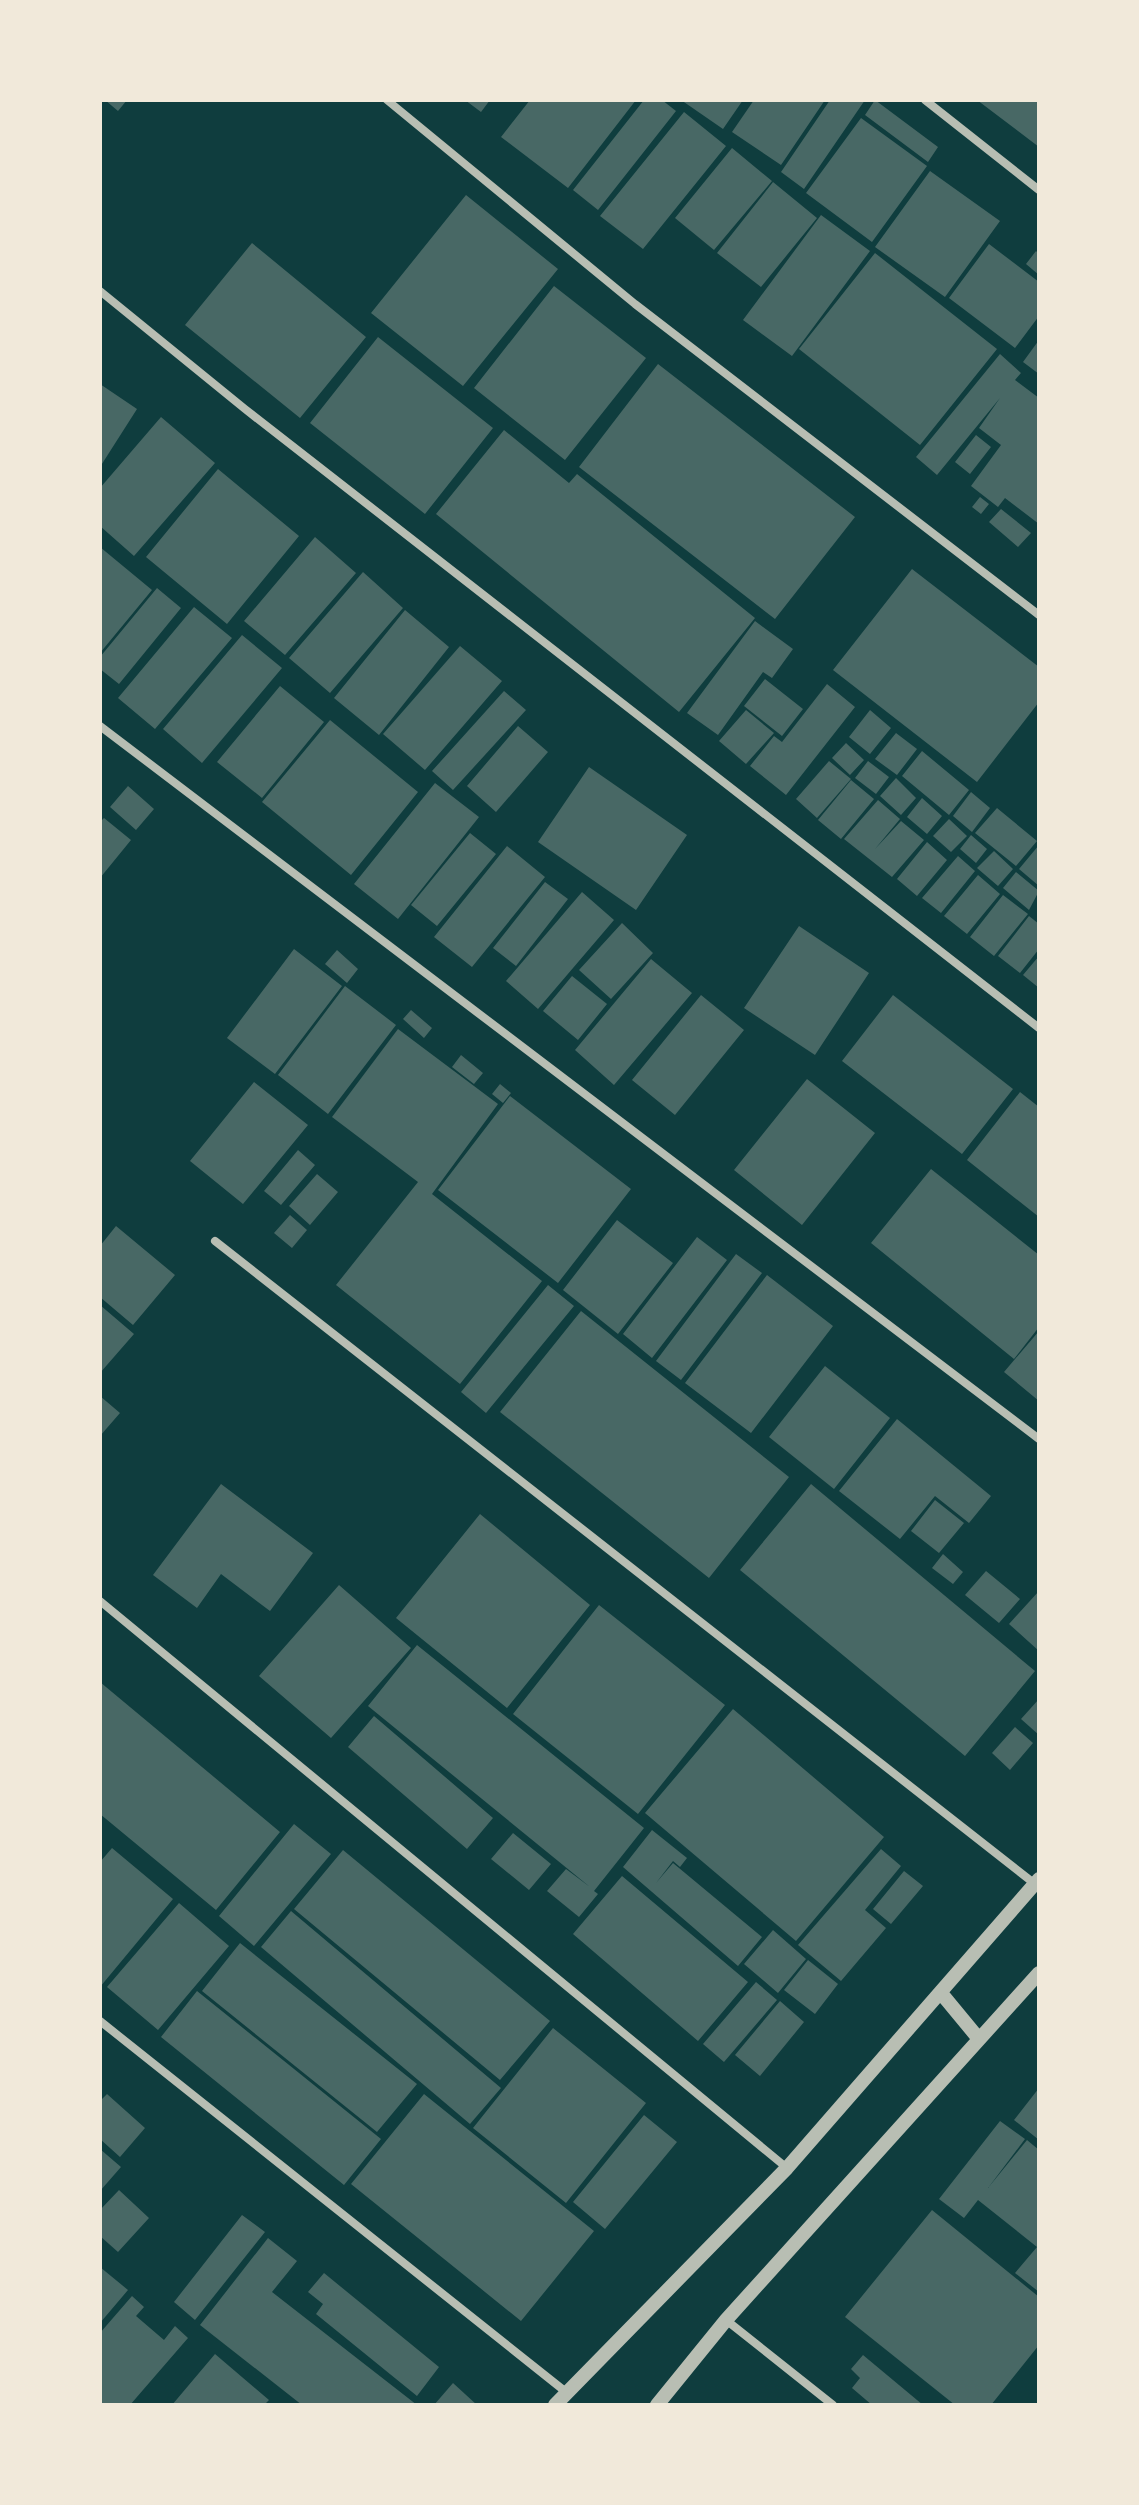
<svg xmlns="http://www.w3.org/2000/svg" width="1139" height="2505" font-family="'Exo 2',sans-serif">
<style>
.building{fill:#486865}
.lines{fill:none;stroke-linecap:round;stroke-linejoin:round}
.minor{stroke:#b8beb3;stroke-width:8}
.tertiary{stroke:#b8beb3;stroke-width:14}
</style>
<rect width="100%" height="100%" fill="#0f3d3e"/>
<path class="building" d="M105,100H127L118,111Z
M465,100H490L481,112Z
M530,100H636L568,188L501,137Z
M644,100H662L676,111L598,210L573,190Z
M681,100H743L723,129Z
M754,100H825L781,165L732,132Z
M830,100H865L804,189L781,172Z
M875,100L938,147L928,162L865,115Z
M977,100H1039V147Z
M684,112L726,146L643,249L600,216Z
M861,118L927,166L872,242L806,193Z
M732,148L772,181L714,250L675,218Z
M930,171L1000,221L945,297L875,247Z
M773,182L817,218L761,287L717,253Z
M466,195L558,269L463,386L371,313Z
M821,215L870,251L792,356L743,320Z
M252,243L366,337L300,418L185,325Z
M989,244L1039,282V316L1015,348L949,298Z
M1036,251L1039,254V275L1026,264Z
M875,253L997,349L920,445L799,349Z
M554,286L646,358L565,460L474,388Z
M378,337L493,428L425,514L310,423Z
M1039,340V374L1023,362Z
M1000,354L1021,373L1015,380L1039,398V524L1005,498L998,507L971,486L1001,445L979,428L1000,398L937,475L916,457Z
M658,364L855,517L775,619L579,467Z
M100,384L137,409L100,467Z
M161,417L215,463L134,556L100,526V488Z
M504,430L569,483L577,474L755,618L679,712L436,514Z
M976,435L991,447L970,474L955,462Z
M218,469L299,536L227,624L146,557Z
M980,497L989,504L981,514L972,507Z
M1001,509L1031,533L1018,547L989,522Z
M315,537L356,573L285,655L244,621Z
M100,547L152,590L100,653Z
M912,569L1039,667V702L977,782L833,670Z
M363,572L403,608L330,693L289,658Z
M157,588L181,608L119,684L100,669V657Z
M194,607L232,638L155,729L118,698Z
M405,610L449,647L379,735L334,698Z
M755,621L793,649L772,678L763,672L718,735L687,713Z
M242,635L282,668L202,763L163,729Z
M460,646L502,681L425,770L383,734Z
M765,679L803,709L782,736L744,706Z
M827,684L855,707L786,795L750,766L774,736L782,742Z
M280,686L324,722L262,798L217,762Z
M504,691L526,710L453,790L432,771Z
M746,710L774,733L746,764L719,741Z
M870,710L891,728L870,754L849,737Z
M330,720L418,792L351,875L262,802Z
M518,726L548,752L496,812L467,786Z
M896,733L917,749L897,775L875,759Z
M846,743L864,760L850,775L832,758Z
M922,751L969,790L949,815L902,776Z
M829,761L851,779L817,818L796,799Z
M868,761L889,777L876,794L855,778Z
M589,767L687,835L636,910L538,842Z
M896,778L916,798L901,815L880,796Z
M851,780L874,799L841,839L818,820Z
M435,783L479,817L398,919L354,884Z
M128,786L154,809L136,830L110,807Z
M971,792L990,808L972,832L953,816Z
M922,798L942,816L927,834L907,817Z
M878,800L900,819L875,849L901,821L924,840L892,877L844,839Z
M997,808L1037,841L1016,866L975,833Z
M104,818L131,840L100,878V822Z
M949,819L967,836L951,852L933,836Z
M470,833L496,854L437,926L411,905Z
M971,835L987,849L976,863L960,849Z
M927,842L947,860L917,896L897,879Z
M1039,845V886L1019,869Z
M507,846L545,877L472,967L434,937Z
M994,851L1013,869L998,886L977,868Z
M958,856L975,871L941,913L922,898Z
M1016,872L1039,891L1029,910L1003,888Z
M978,875L1000,894L967,934L944,916Z
M545,882L568,899L516,966L493,948Z
M582,892L614,920L538,1009L506,981Z
M1003,895L1028,914L994,956L970,937Z
M1029,916L1039,924V949L1020,973L998,956Z
M622,923L653,953L611,999L579,970Z
M799,926L869,973L815,1055L744,1008Z
M294,949L342,986L275,1074L227,1038Z
M337,950L358,969L347,983L325,964Z
M1039,956V988L1023,975Z
M651,959L692,993L614,1085L575,1050Z
M572,976L607,1004L578,1040L543,1011Z
M345,986L396,1025L328,1114L278,1075Z
M701,995L744,1030L675,1115L632,1080Z
M893,995L1013,1089L962,1154L842,1061Z
M411,1010L432,1028L424,1038L403,1019Z
M398,1029L498,1104L432,1194L542,1281L460,1384L336,1285L418,1182L332,1117Z
M461,1055L483,1073L474,1084L452,1067Z
M807,1079L875,1133L802,1225L734,1170Z
M254,1082L308,1125L243,1204L190,1161Z
M500,1084L511,1093L503,1103L492,1094Z
M1020,1092L1039,1107V1217L967,1160Z
M510,1096L631,1189L558,1283L438,1190Z
M298,1150L315,1165L281,1205L264,1191Z
M931,1169L1039,1255V1327L1014,1359L871,1243Z
M317,1174L338,1192L310,1225L289,1206Z
M290,1215L307,1230L292,1248L274,1233Z
M617,1220L673,1263L618,1334L563,1290Z
M116,1226L175,1275L133,1325L100,1297V1246Z
M697,1237L727,1260L652,1358L623,1334Z
M736,1254L762,1273L681,1380L656,1361Z
M767,1275L833,1326L751,1433L685,1383Z
M548,1285L574,1306L486,1413L461,1392Z
M100,1305L134,1334L100,1373Z
M581,1311L789,1477L709,1578L500,1412Z
M1039,1331V1401L1004,1372Z
M825,1366L890,1418L834,1489L769,1437Z
M100,1396L120,1413L100,1436Z
M897,1419L991,1496L969,1523L935,1496L900,1539L839,1491Z
M221,1484L313,1553L270,1611L221,1574L197,1608L153,1575Z
M811,1484L1035,1671L965,1756L740,1570Z
M935,1500L964,1523L939,1553L911,1531Z
M480,1514L590,1605L507,1708L396,1618Z
M943,1554L963,1572L953,1584L932,1568Z
M986,1571L1020,1599L999,1623L965,1595Z
M339,1585L411,1648L331,1738L259,1676Z
M1039,1591V1651L1009,1624Z
M599,1605L725,1705L638,1814L513,1714Z
M417,1645L644,1828L594,1891L598,1894L579,1917L547,1891L566,1869L590,1887L368,1706Z
M100,1682L280,1832L216,1910L100,1814Z
M1039,1699V1735L1021,1719Z
M733,1709L884,1837L796,1941L645,1813Z
M374,1716L493,1818L467,1849L348,1747Z
M1015,1727L1033,1743L1010,1770L992,1753Z
M294,1824L331,1854L254,1946L219,1916Z
M652,1830L687,1858L680,1867L673,1861L656,1883L673,1863L762,1937L738,1966L623,1867Z
M513,1833L551,1864L529,1890L491,1859Z
M112,1848L173,1899L100,1987V1862Z
M881,1849L901,1866L865,1910L886,1928L841,1981L798,1945Z
M343,1850L550,2021L500,2080L294,1909Z
M904,1871L923,1886L891,1924L873,1909Z
M622,1876L748,1982L698,2041L573,1934Z
M179,1903L229,1946L158,2030L107,1987Z
M291,1911L501,2088L470,2124L261,1947Z
M773,1930L806,1959L778,1993L744,1964Z
M240,1943L417,2084L377,2132L202,1991Z
M808,1960L838,1984L815,2014L784,1990Z
M756,1982L777,2000L724,2062L703,2044Z
M197,1991L381,2139L344,2185L161,2037Z
M780,2001L804,2022L760,2076L735,2055Z
M553,2028L646,2103L566,2203L473,2128Z
M1039,2088V2140L1014,2120Z
M107,2094L145,2128L120,2157L100,2139V2101Z
M424,2094L594,2231L521,2321L351,2184Z
M644,2115L677,2142L605,2229L573,2202Z
M1000,2121L1025,2139L988,2188L1027,2140L1039,2150V2292L1015,2273L1037,2247L978,2200L964,2218L939,2199Z
M100,2149L121,2167L100,2191Z
M119,2190L149,2218L118,2252L100,2236V2210Z
M932,2210L1039,2297V2345L991,2405H955L845,2317Z
M242,2215L265,2232L195,2320L174,2302Z
M268,2238L297,2261L272,2292L417,2405H302L200,2325Z
M100,2267L128,2290L100,2323Z
M324,2273L439,2367L417,2396L316,2314L323,2304L308,2292Z
M132,2296L144,2307L136,2316L164,2340L175,2326L188,2338L130,2405H100V2333Z
M215,2354L269,2400L264,2405H172Z
M863,2355L923,2405H872L852,2388L860,2378L851,2369Z
M453,2383L477,2405H434Z"/>
<g class="lines">
<path class="minor" d="M387,100L635,304L1039,615
M925,100L1039,190
M100,291L245,409L1039,1028
M100,726L1039,1439
M215,1241L1035,1884
M100,1601L787,2168
M100,2021L566,2392
M726,2320L833,2405"/>
<path class="tertiary" d="M941,1993L979,2039
M555,2405L787,2168L1039,1879
M657,2405L726,2320L1039,1973"/>
</g>
<rect width="1139" height="2505" fill="none" stroke="#f1e9da" stroke-width="204"/>
</svg>
